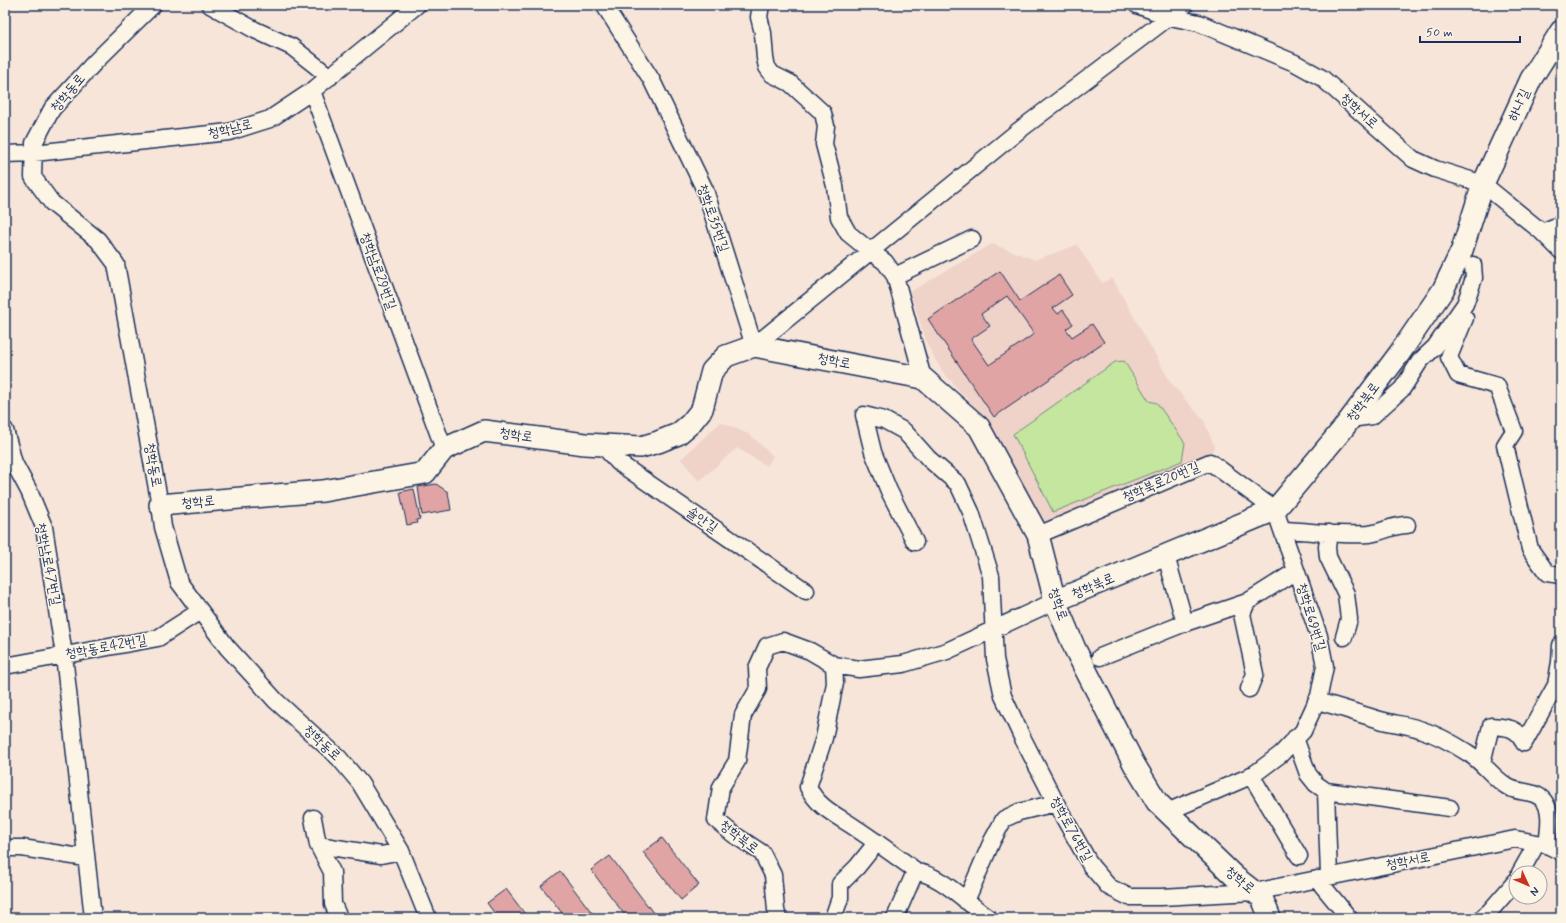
<svg xmlns="http://www.w3.org/2000/svg" width="1566" height="923" font-family="Mynerve,'Poor Story',sans-serif">
<style>
.built{fill:#efd2c8}
.green{fill:#c5e69f;stroke:#708a7e}
.building{fill:#dfa4a3;stroke:#1b2f5e;fill-rule:evenodd}
.lines{fill:none;stroke-linecap:round;stroke-linejoin:round}
.minor-casing{stroke:#1b2f5e;stroke-width:19}
.major-casing{stroke:#1b2f5e;stroke-width:24}
.minor{stroke:#fcf5e5;stroke-width:16}
.major{stroke:#fcf5e5;stroke-width:21}
.labels{text-anchor:middle;dominant-baseline:central;stroke-width:3;stroke-linejoin:round;paint-order:stroke}
.street-label{font-size:14px;fill:#1b2f5e;stroke:#fcf5e5}
</style>
<rect width="100%" height="100%" fill="#f6e5d8"/>
<filter id="ink" filterUnits="userSpaceOnUse"><feTurbulence type="fractalNoise" baseFrequency=".025" numOctaves="2"/><feDisplacementMap in="SourceGraphic" scale="8" xChannelSelector="R" yChannelSelector="G"/><feConvolveMatrix kernelMatrix="1 2 1 2 8 2 1 2 1" color-interpolation-filters="sRGB"/></filter>
<g filter="url(#ink)">
<path class="built" d="M992,244L1035,260L1077,245L1102,283L1112,278L1171,383L1204,421L1214,446L1209,459L1043,522L991,426L942,371L928,346L910,292Z
M721,422L750,435L773,456L767,466L737,448L699,481L681,459Z"/>
<path class="green" d="M1124,361L1149,401L1157,403L1185,443L1182,461L1053,512L1013,434L1115,362Z"/>
<path class="building" d="M1000,271L1020,301L1059,275L1072,295L1053,308L1058,314L1063,310L1073,324L1066,329L1072,337L1092,324L1104,342L994,417L928,319ZM1007,296L1034,334L989,365L971,339L990,326L981,314Z
M436,484L448,492L451,510L422,515L418,487Z
M414,489L420,519L416,520L417,523L407,525L400,492Z
M662,838L699,885L681,900L643,852Z
M610,856L657,918H627L591,870Z
M560,871L596,918H566L541,886Z
M506,889L528,918H498L487,903Z"/>
<g class="lines">
<g class="minor-casing">
<path id="minor" d="M153,5L95,62L52,109L34,143L33,177L52,203L98,240L116,264L160,505L163,527L179,582L227,647L276,701L339,758L360,783L401,851L428,918
M210,5L255,30L292,47L330,77
M604,5L651,79L705,190L754,346L1017,132L1185,5
M761,5L759,17L763,33L765,58L767,67L772,74L790,83L823,113L826,126L824,144L835,186L839,217L848,233L870,251L885,262L895,276L923,378
M1137,5L1170,17L1199,23L1295,63L1322,78L1413,159L1435,169L1483,184L1542,232L1561,251
M312,91L444,449
M5,154L34,153L229,132L270,119L312,91L417,5
M1542,232L1561,224
M895,276L972,239
M1465,318L1449,357L1458,375L1497,386L1514,431L1505,445L1530,549L1547,573L1561,575
M1350,419L1372,416L1402,389L1420,361L1435,347L1465,304L1474,278L1473,265
M5,430L14,463L29,491L44,527L64,655L93,918
M602,445L619,463L806,591
M1283,530C1311,531 1341,536 1369,534C1383,532 1393,525 1407,525
M1329,533L1327,547L1328,557L1346,594L1349,619L1344,637
M1038,535L1210,462L1275,510L1319,636L1325,666L1319,696L1303,731L1281,754L1253,775L1167,812
M915,542L889,491L873,452L864,415L884,420L904,431L929,459L958,484L971,512L991,576L995,659L1003,696L1022,737L1058,807L1091,866L1109,887L1129,897H1161L1254,892L1515,839L1547,845L1561,852
M1166,556L1185,623
M1100,657L1185,623L1247,602
M834,665L835,683L824,738L808,787C819,809 837,815 857,829C875,841 893,854 911,867L915,872
M5,666L158,638L200,611
M1249,689L1255,674L1242,614L1247,602L1296,571
M1316,701C1338,706 1359,714 1380,720C1394,724 1409,725 1422,730C1438,735 1454,744 1468,753C1483,762 1493,778 1508,787C1520,794 1534,789 1544,801C1553,812 1548,832 1547,845
M1295,738L1308,774L1316,784L1326,791L1450,808
M1524,743L1556,685L1560,662L1561,645
M1482,763L1491,726C1506,727 1518,727 1524,743
M1251,775L1299,856
M1326,791L1329,876
M313,818L318,845L332,872L333,904L339,918
M318,845L381,855L401,851
M5,848H22L86,858
M1520,873L1537,843
M1317,879L1349,918
M966,901L992,841L1004,819L1019,812L1056,803
M778,918L776,910L773,875L762,853L733,834L716,820L721,787L737,761L743,715L758,689L757,668L767,646L783,641L810,651L834,665L859,669L903,664L947,651L1055,601
M833,918L840,898V884L857,867L877,842
M895,918L915,872C938,872 970,906 989,918
M1482,918L1490,911L1516,881"/>
</g>
<g class="major-casing">
<path id="major" d="M160,505L323,491L425,473L444,449L484,431L585,444L641,447L658,442L678,434L690,424L702,409L712,371L726,356L754,346L923,378L979,427L1038,535L1055,601L1075,649L1134,764L1157,802L1235,877L1262,898L1270,918
M1055,601L1275,510L1342,430L1399,354L1443,290L1462,250L1483,184L1531,79L1561,31"/>
</g>
<use href="#minor" class="minor"/>
<use href="#major" class="major"/>
</g>
</g>
<g class="labels">
<g class="street-label">
<text transform="translate(68 93) rotate(-50)">청학동로</text>
<text transform="translate(1519 105) rotate(-66)">하나길</text>
<text transform="translate(1359 111) rotate(42)">청학서로</text>
<text transform="translate(230 129) rotate(-13)">청학남로</text>
<text transform="translate(713 218) rotate(71)">청학로35번길</text>
<text transform="translate(378 271) rotate(70)">청학남로29번길</text>
<text transform="translate(834 361) rotate(11)">청학로</text>
<text transform="translate(1363 402) rotate(-53)">청학북로</text>
<text transform="translate(516 435) rotate(8)">청학로</text>
<text transform="translate(153 465) rotate(80)">청학동로</text>
<text transform="translate(1161 482) rotate(-23)">청학북로20번길</text>
<text transform="translate(198 502) rotate(-5)">청학로</text>
<text transform="translate(702 520) rotate(34)">솔안길</text>
<text transform="translate(48 564) rotate(79)">청학남로47번길</text>
<text transform="translate(1093 586) rotate(-23)">청학북로</text>
<text transform="translate(1058 604) rotate(71)">청학로</text>
<text transform="translate(1311 617) rotate(73)">청학로69번길</text>
<text transform="translate(106 647) rotate(-10)">청학동로42번길</text>
<text transform="translate(322 743) rotate(43)">청학동로</text>
<text transform="translate(1071 829) rotate(61)">청학로76번길</text>
<text transform="translate(739 837) rotate(38)">청학북로</text>
<text transform="translate(1408 861) rotate(-11)">청학서로</text>
<text transform="translate(1240 880) rotate(40)">청학로</text>
</g>
</g>
<rect width="1566" height="923" fill="none" stroke="#fcf5e5" stroke-width="20"/>
<rect x="10" y="10" width="1546" height="903" fill="none" stroke="#1b2f5e" stroke-width="1.5" filter="url(#ink)"/>
<g transform="translate(1528 885) rotate(134)"><circle r="19" fill="#fcf5e5" stroke="#a2a6af"/>
<path d="M0-3L7 15L0 10L-7 15Z" fill="#c8321e"/>
<text y="-6" font-size="11" font-weight="bold" text-anchor="middle" fill="#1b2f5e">N</text>
</g>
<path d="M1420 36v6h100v-6" fill="none" stroke="#1b2f5e" stroke-width="2"/>
<text x="1426" y="36" font-size="12" fill="#1b2f5e" stroke="#fcf5e5" stroke-width="3" paint-order="stroke">50 m</text>
</svg>
